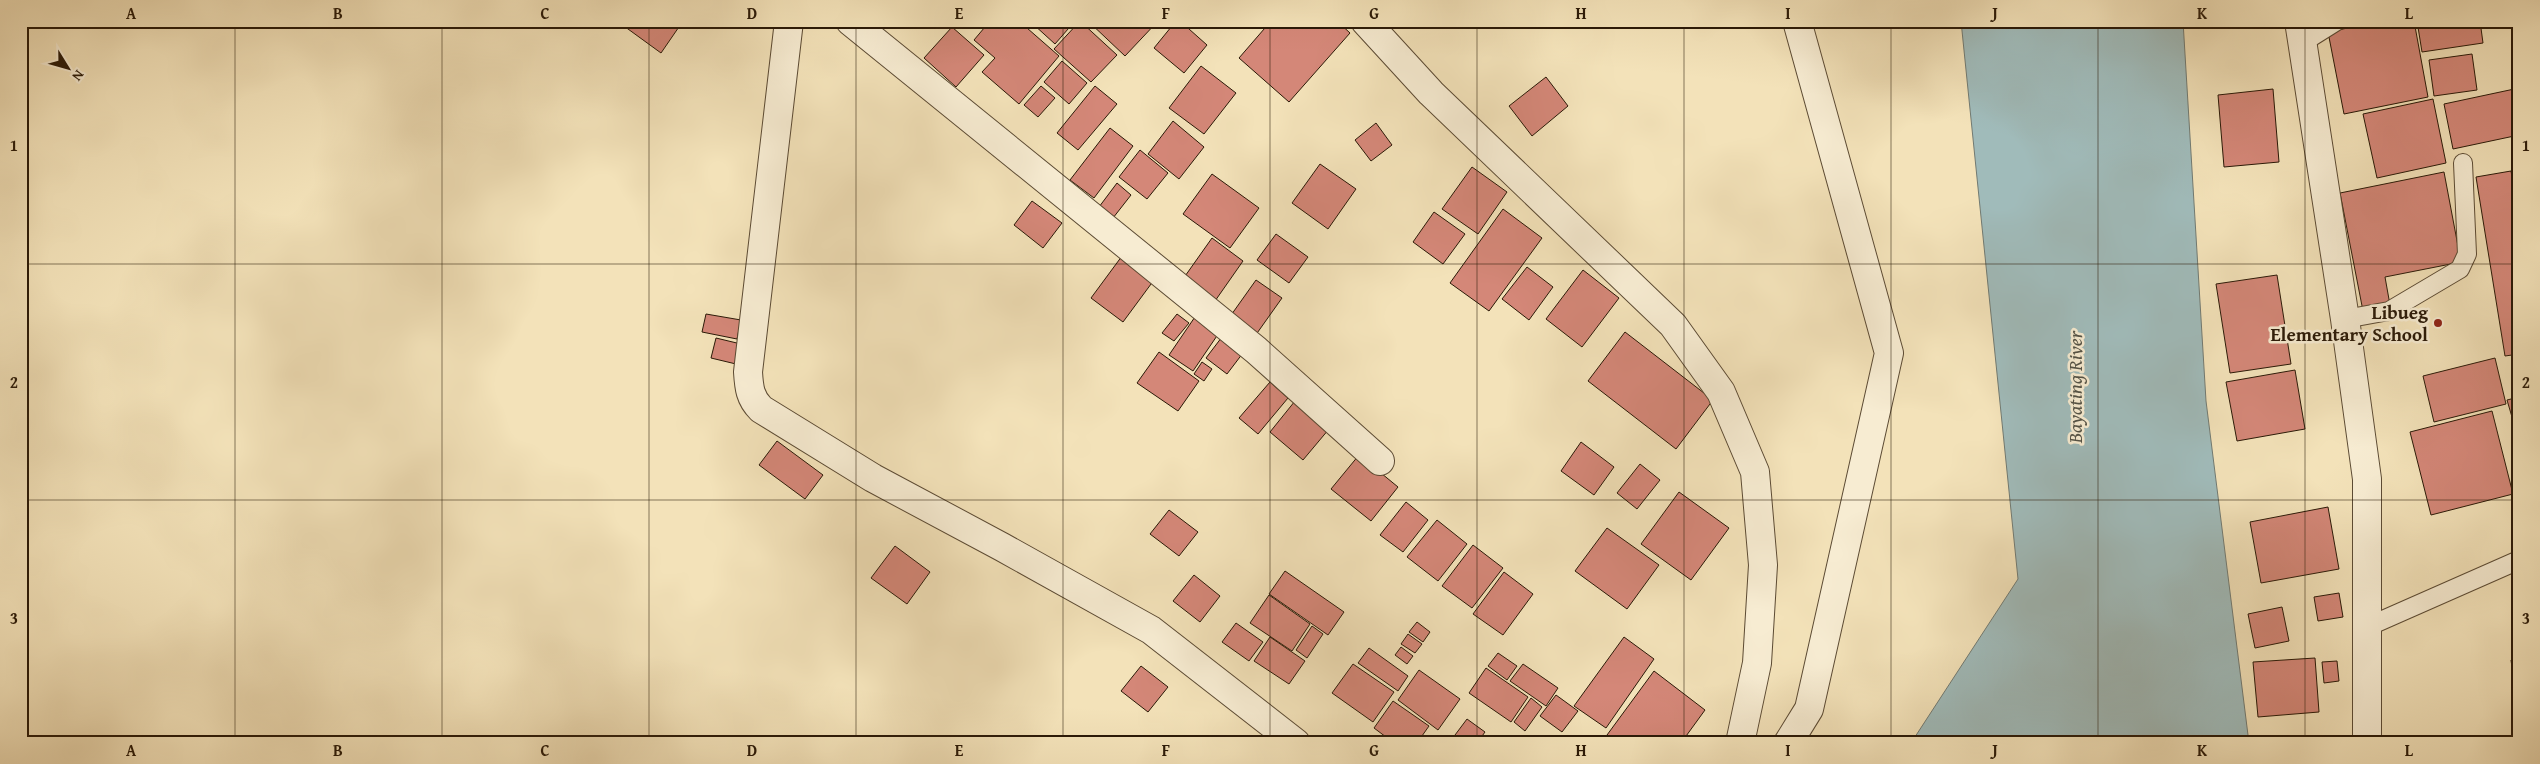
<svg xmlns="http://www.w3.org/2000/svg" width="2540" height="764" font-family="'Gentium Book Plus',serif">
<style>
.water{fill:#a0bbba;stroke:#717a72}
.building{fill:#d48778;stroke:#2a1907}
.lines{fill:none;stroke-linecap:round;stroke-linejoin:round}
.service-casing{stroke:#5c4b34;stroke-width:20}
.minor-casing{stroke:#5c4b34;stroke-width:30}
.tertiary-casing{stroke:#5c4b34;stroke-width:30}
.service{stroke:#f7ecd2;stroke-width:18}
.minor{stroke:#f7ecd2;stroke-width:28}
.tertiary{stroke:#f7ecd2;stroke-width:28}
.grid{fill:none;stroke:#2a1907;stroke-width:1;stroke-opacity:0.55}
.poi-dot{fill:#8f2418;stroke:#f7ecd2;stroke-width:2}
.labels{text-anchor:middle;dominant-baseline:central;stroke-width:5;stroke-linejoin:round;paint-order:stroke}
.poi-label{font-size:19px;font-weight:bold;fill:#2a1907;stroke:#f7ecd2;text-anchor:end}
.water-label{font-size:20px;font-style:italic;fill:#535246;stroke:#f7ecd2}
.neatline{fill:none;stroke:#2a1907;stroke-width:2}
.grid-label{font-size:16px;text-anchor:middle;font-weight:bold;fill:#2a1907}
</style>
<rect width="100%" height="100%" fill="#f3e2b9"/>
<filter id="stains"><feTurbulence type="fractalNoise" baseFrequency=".004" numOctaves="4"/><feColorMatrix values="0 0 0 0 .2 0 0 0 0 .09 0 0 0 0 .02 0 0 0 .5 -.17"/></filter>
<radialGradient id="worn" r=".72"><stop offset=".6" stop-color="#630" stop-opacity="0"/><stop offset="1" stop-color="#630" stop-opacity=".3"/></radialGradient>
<path class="water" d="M1961,21H2183L2206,401L2249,743H1911L2018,579Z"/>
<path class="building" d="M617,21H683L661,53Z
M990,21H1019L1059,56L1019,104L982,72L995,58L974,40Z
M1036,21H1075L1055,44L1033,24Z
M1080,21L1117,55L1091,82L1054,49Z
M1088,21H1158L1125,56Z
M1176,21H1180L1207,45L1184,73L1154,48Z
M1271,21H1337L1350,33L1289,102L1239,58Z
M2382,21H2414L2428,97L2344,114L2328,32Z
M2417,21H2480L2483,43L2422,52Z
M952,27L984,55L956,87L924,58Z
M2472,54L2477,90L2434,96L2429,60Z
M1062,61L1087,83L1069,104L1044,82Z
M1201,66L1236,93L1204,134L1169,108Z
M1546,77L1568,106L1532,136L1509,106Z
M1041,86L1055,98L1038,117L1024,105Z
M1095,86L1117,104L1078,150L1057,133Z
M2519,88V135L2453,149L2444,104Z
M2273,89L2279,162L2224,167L2218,95Z
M2433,99L2446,163L2377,178L2363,114Z
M1173,121L1204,147L1179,179L1148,154Z
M1376,123L1392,145L1371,161L1355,140Z
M1110,128L1133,146L1094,198L1070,180Z
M1140,150L1168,173L1147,199L1119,177Z
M1320,164L1356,189L1328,229L1292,203Z
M1472,167L1507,192L1478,234L1442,209Z
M2511,171L2519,216V354L2505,356L2476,177Z
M2444,172L2461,262L2385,277L2390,305L2363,311L2340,193Z
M1212,174L1259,208L1230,248L1183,214Z
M1117,183L1131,195L1113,218L1099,207Z
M1032,201L1062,223L1043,248L1014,225Z
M1503,209L1542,238L1489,311L1450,283Z
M1434,212L1465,234L1443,264L1413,242Z
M1276,234L1308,257L1289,283L1257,260Z
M1212,238L1243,261L1215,301L1183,279Z
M1122,256L1154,280L1123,322L1091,298Z
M1527,267L1553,287L1529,320L1502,299Z
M1583,270L1619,298L1582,347L1546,319Z
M2277,275L2291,364L2230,373L2216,284Z
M1256,280L1282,298L1255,336L1229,318Z
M1199,311L1223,327L1193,371L1169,355Z
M706,314L741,320L737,339L702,332Z
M1177,314L1189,323L1174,341L1162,333Z
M1625,332L1713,400L1676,449L1588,381Z
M1225,333L1246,349L1227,374L1206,358Z
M716,338L741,344L736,364L711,358Z
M1159,352L1199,381L1178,411L1137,383Z
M2495,358L2506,404L2434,422L2423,376Z
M1202,362L1212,369L1204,381L1194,374Z
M2295,370L2305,429L2237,441L2226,382Z
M1270,382L1288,398L1258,434L1239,418Z
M2519,397V441L2507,400Z
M1295,401L1329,429L1303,460L1270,432Z
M2492,411L2513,494L2431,515L2410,432Z
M777,441L823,475L805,499L759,465Z
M1581,442L1614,467L1594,495L1561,471Z
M1359,455L1398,487L1371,521L1331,489Z
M1640,464L1660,480L1637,509L1617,493Z
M1679,492L1729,528L1691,580L1641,544Z
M1406,502L1428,520L1403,552L1380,535Z
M2328,507L2339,569L2261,583L2250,522Z
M1169,510L1198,532L1179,556L1150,534Z
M1437,520L1467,544L1438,581L1407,557Z
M1607,528L1659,565L1627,609L1575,571Z
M1473,545L1503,568L1472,608L1442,586Z
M895,546L930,572L907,604L871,578Z
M1285,571L1344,612L1328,635L1269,594Z
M1504,572L1533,594L1503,635L1473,614Z
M1194,575L1220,596L1200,622L1173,601Z
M2339,593L2343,617L2318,621L2314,597Z
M1269,595L1310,624L1292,651L1250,623Z
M2282,607L2289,641L2255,648L2248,614Z
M1417,622L1430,632L1423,642L1409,632Z
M1236,623L1263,642L1249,661L1222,642Z
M1312,626L1323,634L1307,658L1296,650Z
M1408,634L1422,644L1415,653L1401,644Z
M1270,637L1305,661L1289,684L1254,661Z
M1624,637L1654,659L1606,728L1574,706Z
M1401,647L1413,656L1407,664L1395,655Z
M1369,648L1408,676L1398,691L1358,663Z
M1498,653L1517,666L1507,680L1488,666Z
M2315,658L2319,712L2258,717L2253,662Z
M2519,659V712H2518L2511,660Z
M2337,661L2339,681L2324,683L2322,662Z
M1353,664L1394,692L1373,722L1332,693Z
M1523,664L1558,688L1546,706L1510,681Z
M1141,666L1168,687L1148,712L1121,691Z
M1486,668L1528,697L1511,722L1469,693Z
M1419,670L1460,699L1438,730L1398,700Z
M1654,671L1705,710L1681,743H1618L1607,735Z
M1556,695L1578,711L1562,732L1540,716Z
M1531,698L1542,707L1525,731L1514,722Z
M1393,701L1429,726L1417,743H1394L1374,728Z
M1467,719L1485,732L1477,743H1449Z"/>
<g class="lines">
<g class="service-casing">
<path id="service" d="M2302,43L2337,21
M2345,319L2389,311L2460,269L2467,254L2463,163
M2367,627L2519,560"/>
</g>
<g class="minor-casing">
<path id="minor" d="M789,21L748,372C749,388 750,398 761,409L873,478L1002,547L1151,630L1296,743
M850,21L1256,350L1380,461
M1365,21L1431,93L1673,325L1721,392L1755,472L1763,565L1757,663L1740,743
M1788,743L1809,709L1889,353L1797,21"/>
</g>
<g class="tertiary-casing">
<path id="tertiary" d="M2299,21L2345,319L2367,479V743"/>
</g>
<use href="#service" class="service"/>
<use href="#minor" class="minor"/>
<use href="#tertiary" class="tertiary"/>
</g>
<path class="grid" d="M235,21V743M442,21V743M649,21V743M856,21V743M1063,21V743M1270,21V743M1477,21V743M1684,21V743M1891,21V743M2098,21V743M2305,21V743M21,264H2519M21,500H2519"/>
<circle class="poi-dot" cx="2438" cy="323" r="5"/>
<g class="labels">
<g class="poi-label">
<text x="2428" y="312">Libueg<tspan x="2428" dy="22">Elementary School</tspan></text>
</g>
<g class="water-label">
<text transform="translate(2074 387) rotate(-90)">Bayating River</text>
</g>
</g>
<rect width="2540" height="764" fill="none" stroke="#f3e2b9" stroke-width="55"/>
<g transform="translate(68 68) rotate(127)" stroke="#f7ecd2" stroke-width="4" paint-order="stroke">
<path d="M0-4L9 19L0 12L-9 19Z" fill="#2a1907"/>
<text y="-8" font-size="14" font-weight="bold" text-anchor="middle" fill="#2a1907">N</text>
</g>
<rect x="28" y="28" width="2484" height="708" class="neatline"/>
<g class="grid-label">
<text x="131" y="19">A</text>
<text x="338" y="19">B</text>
<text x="545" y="19">C</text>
<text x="752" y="19">D</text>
<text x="959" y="19">E</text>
<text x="1166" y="19">F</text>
<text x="1374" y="19">G</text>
<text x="1581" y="19">H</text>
<text x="1788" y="19">I</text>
<text x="1995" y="19">J</text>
<text x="2202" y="19">K</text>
<text x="2409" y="19">L</text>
<text x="14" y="151">1</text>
<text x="2526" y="151">1</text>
<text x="14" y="388">2</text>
<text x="2526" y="388">2</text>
<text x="14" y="624">3</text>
<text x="2526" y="624">3</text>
<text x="131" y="756">A</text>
<text x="338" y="756">B</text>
<text x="545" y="756">C</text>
<text x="752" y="756">D</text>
<text x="959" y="756">E</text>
<text x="1166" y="756">F</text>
<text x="1374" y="756">G</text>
<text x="1581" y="756">H</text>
<text x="1788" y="756">I</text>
<text x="1995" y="756">J</text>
<text x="2202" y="756">K</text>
<text x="2409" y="756">L</text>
</g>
<rect width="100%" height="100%" filter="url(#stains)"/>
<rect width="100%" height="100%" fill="url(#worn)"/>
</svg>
